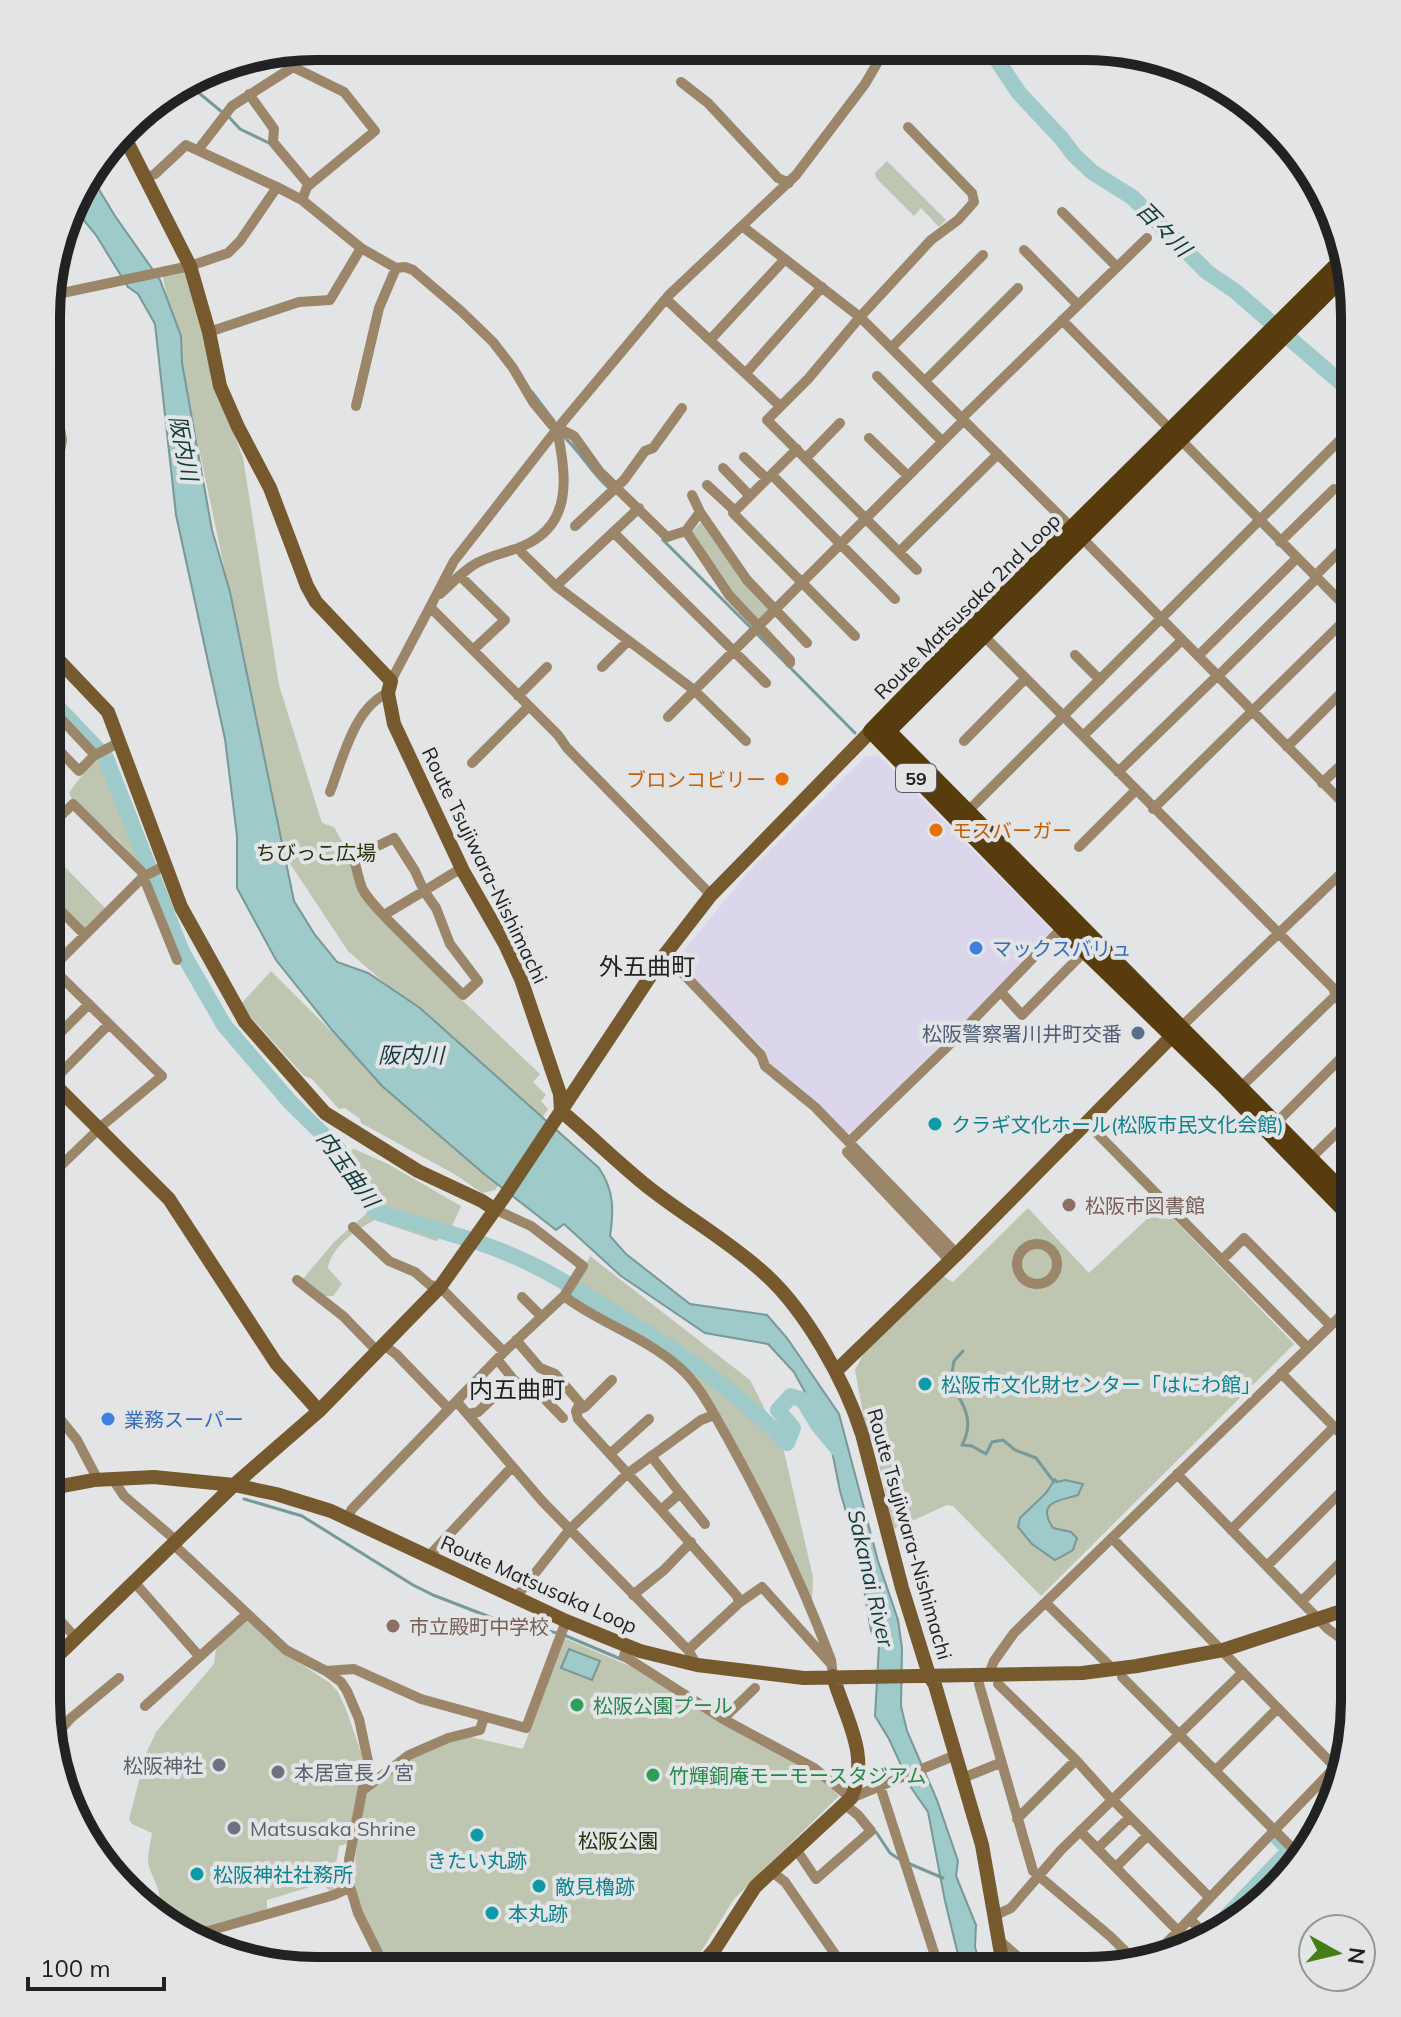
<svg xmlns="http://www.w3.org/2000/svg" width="1401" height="2017" font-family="Mulish,'Noto Sans JP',sans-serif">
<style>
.commercial{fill:#dbd6ec}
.green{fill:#bec5b1}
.water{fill:#9ecaca;stroke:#799898;stroke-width:2}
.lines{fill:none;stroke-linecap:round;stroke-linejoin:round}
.stream{stroke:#799898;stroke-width:3}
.river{stroke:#9ecaca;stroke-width:16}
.street{stroke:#9b866a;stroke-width:10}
.secondary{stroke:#77592e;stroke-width:14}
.primary{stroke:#583c0d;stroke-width:16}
.food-dot{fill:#e8710a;stroke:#e2e4e6;stroke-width:3}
.shop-dot{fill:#3f7fe0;stroke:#e2e4e6;stroke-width:3}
.service-dot{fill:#5c6f8a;stroke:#e2e4e6;stroke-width:3}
.culture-dot{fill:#0f9aa8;stroke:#e2e4e6;stroke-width:3}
.education-dot{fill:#8d6e63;stroke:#e2e4e6;stroke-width:3}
.leisure-dot{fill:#2e9e5b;stroke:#e2e4e6;stroke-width:3}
.worship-dot{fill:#6b7280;stroke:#e2e4e6;stroke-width:3}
.labels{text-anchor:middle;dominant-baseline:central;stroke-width:8;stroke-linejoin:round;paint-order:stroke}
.shield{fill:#e2e4e6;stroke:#5c5c5e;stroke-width:2}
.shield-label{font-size:18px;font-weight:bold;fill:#222223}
.street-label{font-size:20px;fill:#222223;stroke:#e2e4e6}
.food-label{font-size:20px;fill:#c56008;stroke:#e2e4e6;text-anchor:end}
.park-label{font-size:20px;fill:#27310a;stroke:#e2e4e6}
.shop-label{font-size:20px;fill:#366cbe;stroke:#e2e4e6;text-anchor:start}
.service-label{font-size:20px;fill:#4e5e75;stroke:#e2e4e6;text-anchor:end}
.culture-label{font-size:20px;fill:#0d838f;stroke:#e2e4e6;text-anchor:start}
.education-label{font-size:20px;fill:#785e54;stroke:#e2e4e6;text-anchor:start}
.leisure-label{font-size:20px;fill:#27864d;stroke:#e2e4e6;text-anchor:start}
.worship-label{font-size:20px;fill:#5b616d;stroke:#e2e4e6;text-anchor:start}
.water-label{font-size:22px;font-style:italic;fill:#123b3c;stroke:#e2e4e6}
.quarter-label{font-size:24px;fill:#222223;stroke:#e2e4e6}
.rim{fill:none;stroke:#222223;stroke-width:10}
</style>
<rect width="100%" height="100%" fill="#e2e4e6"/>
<path class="commercial" d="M878,755L1054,932L853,1133L845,1132L779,1073L768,1061L766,1051L676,960L749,871L866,756Z"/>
<path class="green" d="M887,161L946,220L939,227L921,208L914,216L876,178L875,173Z
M180,269L185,272L224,408L243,458L279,685L322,823L334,827L350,856L357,879L394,930L462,1000L540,1074L533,1082L546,1095L541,1101L548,1109L541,1120L348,951L285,856L162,273Z
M704,519L770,609L758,622L725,583L692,532Z
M108,754L113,755L151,865L144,869L119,841L72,799L69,793C80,777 91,763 108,754Z
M63,865L106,909L87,928L82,929L47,893V881Z
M271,971L390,1090L500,1183L495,1190L482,1193L456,1175L361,1123L360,1119L345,1108L339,1109L312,1079L304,1076L240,1005Z
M354,1149L386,1163L461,1206L452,1226L463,1235L459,1242L445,1235L436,1241L375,1220C357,1229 331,1247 328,1268L342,1284L333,1296H323L302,1280L335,1241L374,1207L377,1196L350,1152Z
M1161,1206L1294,1344L1041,1596L953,1506L947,1505L894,1529L877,1455L864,1418L855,1370L864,1353L943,1276L953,1282L1028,1208L1089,1273Z
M590,1256L750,1380L782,1443L813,1577L812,1602L696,1380L571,1295Z
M245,1621H249L286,1654L330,1683L338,1692L347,1712L362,1756L359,1785L347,1844L339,1846L335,1871L343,1885L330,1892L323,1883L267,1900V1909L194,1933L162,1919C157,1909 160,1904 159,1893C157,1883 152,1876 149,1867C146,1856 151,1844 152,1833L132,1824L129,1819L146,1754L156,1732L214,1664L216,1648Z
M564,1638L632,1667L722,1724L789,1759L825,1783L839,1796L734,1899L702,1950L682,1970L390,1969C380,1949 366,1927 359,1906C348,1869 361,1829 367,1792L411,1756L466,1736L523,1749Z"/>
<path class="water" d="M89,173L115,216L160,280L181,336L182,363L212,530L230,592L294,901L315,935L337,962L368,973L420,1008L599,1168C614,1190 614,1210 610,1236L626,1254L690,1304L767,1315L787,1338L839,1414L878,1561L898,1620L902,1648L901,1706L907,1731L937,1800L958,1861L956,1876L976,1925L975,1947L982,1971H962L945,1901L928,1812L912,1789L889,1739L875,1716L879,1646L871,1631L858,1553L840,1491L832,1451L820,1420L794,1372L768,1344L705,1333L621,1276L564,1224L556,1230L483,1173L382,1086L332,1030L276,960L237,888V836L225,739L176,515L155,324L138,294L128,287L96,235L73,207L82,182Z
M1055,1479L1057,1482L1065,1480L1083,1484L1078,1495C1061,1501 1035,1500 1053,1528L1071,1532L1077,1538L1073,1550L1055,1560L1032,1544L1018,1527L1020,1518L1046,1493Z
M569,1649L600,1661L592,1680L561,1668Z"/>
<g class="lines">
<path class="stream" d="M188,84L222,112
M228,116L240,129L271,144
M532,392L554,421
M561,434C580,450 590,472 609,488
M663,540L751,628
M757,634L855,733
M963,1351L954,1361L950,1384C964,1403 975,1422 962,1445L972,1446L986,1454L992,1442L1003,1440L1015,1450L1036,1458L1054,1482
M244,1499L302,1516L413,1585L433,1595L495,1619L557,1633
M564,1635L623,1660
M876,1832L890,1853L899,1859
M910,1864L943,1878"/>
<path class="river" d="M989,48L1019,93L1062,139L1074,155L1092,172L1132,197L1207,272L1235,291L1355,395
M48,697L106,758L182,952L224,1025L290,1102L339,1150L376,1212C429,1228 483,1240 533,1265C562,1279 589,1297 617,1314C679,1352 737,1391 787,1443L793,1428L778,1410L791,1396L803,1400L818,1425L839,1450
M1231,1920L1227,1916L1290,1850L1278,1838"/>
<path class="street" d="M293,67L310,47
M681,82L708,103L778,178L789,183
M249,94L274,129L273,142L309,185
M908,127L972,193L974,202L958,220L931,240L860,317L808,379L767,420L917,570
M198,150L232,106L293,67L344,92L375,131L307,187L302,200
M146,178L155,174L186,145L277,187
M1062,212L1117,267
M742,226L860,317L1082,538L1355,815
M1024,250L1078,305
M48,296L190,266L228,253L240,241L277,187L302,200L361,248L396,268L405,267L413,270L461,311L493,342L513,368L533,402L552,425L574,436L599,471L667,537L686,531L729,595L790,660V663
M666,299L780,406
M1062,320L1355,616
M209,332L299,302L330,300L361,248
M710,340L785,259
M891,348L983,255
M746,373L822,287
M877,376L942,441
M925,381L1018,288
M356,406L379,308L396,268
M962,418L1147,238
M869,438L908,476
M797,449L733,513L855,636
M744,457L767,479
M806,458L840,423
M723,468L750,496
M772,475L895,599
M707,485L735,511
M692,495L700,512
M1353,505L1355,507
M639,508L556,586L694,690L746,741
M48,515L62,440L48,364
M575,526L624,480L645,451L653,448L682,408
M686,531L700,512L747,580L807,643
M613,532L766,683
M1280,542L1334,489
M899,552L998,454
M522,553L556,586
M460,576L505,620L473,650
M1315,576L1355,536
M440,594C450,585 460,574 472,566C486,556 507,553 523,546C574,524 566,475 557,429
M983,635L1334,989L1335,996L1355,1015
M1075,655L1100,680
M1198,656L1297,558
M602,667L628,641
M1217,677L1317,578
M391,681L430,607
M518,696L547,667
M48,705L95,755
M668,717L964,420
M1083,736L1181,641
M48,739L79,771L95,755L120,742
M964,741L1025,679
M1287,747L1355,679
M472,763L529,706
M1118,772L1217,676
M1322,783L1355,752
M330,792C342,761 354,707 388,693
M1153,809L1355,610
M966,813L1350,430
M47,829L73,804L141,871L177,960
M1079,847L1136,790
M711,895L567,748L558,735L430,607L454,561L557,429L669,295L796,175L865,84L886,48
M47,897L85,935
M384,915L424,891L436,908L450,944L478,981L463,995L389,921C381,912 369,901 363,890C359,883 357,867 353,858L394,838L415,871L424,891L455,872L463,871
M663,957L672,962L761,1055L765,1066L815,1107L957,1254
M47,973L143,877L166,865
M1001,992L1022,1015L1085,951
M1182,1026L1355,860
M47,1046L89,1004
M52,1082L109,1024
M1241,1087L1335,996
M1086,1122L1307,1347
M1276,1123L1355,1044
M849,1142L945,1049L1062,928
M847,1152L950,1261
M1310,1159L1355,1115
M47,1179L104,1124L162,1076L52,968
M353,1227L389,1261L415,1272L430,1285L440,1287L504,1352L564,1296L583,1266L531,1226L494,1209
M1017 1264a20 20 0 1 1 40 0a20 20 0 1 1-40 0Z
M1222,1260L1244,1238L1330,1325
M297,1280L343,1316L378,1352
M564,1296C599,1323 644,1336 679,1367C700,1385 713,1413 727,1437C767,1509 802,1583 831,1660L833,1676
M522,1297L540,1315
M516,1340L540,1368L555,1374L580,1403L576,1411L578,1419L661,1510L680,1493L651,1456
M385,1346L396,1354L449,1409
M501,1364L513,1379
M1281,1373L1355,1448
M457,1402L543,1502L688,1650L697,1665
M47,1403L77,1440L98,1480
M576,1411L585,1407L612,1380
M469,1414L478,1412L513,1379L521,1387L538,1392L563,1418
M610,1454L649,1419
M1177,1474L1328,1629L1354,1648
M112,1478L124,1496L178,1542
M680,1493L705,1524
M661,1510L737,1596L739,1603L762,1587L831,1664
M347,1518L352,1509L504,1352
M1231,1530L1334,1427
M1112,1538L1337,1769
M174,1545L286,1650L326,1671L341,1682L347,1691L359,1719L368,1761L349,1860L348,1880L358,1913L386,1969
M429,1556L512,1467
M1267,1566L1354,1479
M135,1583L199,1656
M633,1595L664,1570L691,1542
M517,1596L570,1529L627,1474L701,1420L714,1415
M1302,1601L1354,1549
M1046,1603L1113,1669
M46,1605L76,1638
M628,1645L624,1656L723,1719L814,1768L851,1798L956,1755
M688,1650L739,1603
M326,1671L354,1669L421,1699L526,1728L566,1621
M989,1674L994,1661L1014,1633L1355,1302
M1122,1677L1293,1849L1311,1834L1314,1836
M979,1684L1033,1871L1111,1937L1134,1960
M998,1684L1076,1760L1111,1799
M145,1706L247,1614
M723,1719L755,1688
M54,1737L71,1718L119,1678
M1215,1771L1278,1708
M963,1778L1000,1763
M880,1786L940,1971
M363,1790L409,1755L448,1738L480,1730L484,1717
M1112,1799L1210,1898
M1017,1819L1076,1760
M1080,1831L1178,1931
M1098,1848L1130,1817
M796,1849L816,1879L871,1831L858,1815L844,1804
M1116,1867L1148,1835
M771,1871L785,1882L846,1970
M132,1892L145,1899L158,1918
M996,1915L1011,1908L1061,1850L1243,1672
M1190,1919L1209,1939
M198,1934L334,1895L349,1888
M999,1940L1034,1971
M1156,1954L1340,1762"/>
<path class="secondary" d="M122,132L190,266L209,332L220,386L238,427L270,488L307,586L316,602L391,681L388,693L394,724L463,871L505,944L521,979L560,1094L561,1111C590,1135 618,1163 648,1187C686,1217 729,1241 765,1274C806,1311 845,1381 862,1434L902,1588L929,1675L935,1685L982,1845L1004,1971
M48,649L108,712L181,907L245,1022L325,1113L418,1171L482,1201L494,1209
M47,1077L169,1199L276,1363L319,1411
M836,1371L957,1254L1178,1030
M46,1489L94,1480L154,1477L234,1485L276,1494L331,1511L566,1621L640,1651L697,1665L804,1678L1082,1673L1137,1666L1223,1650L1354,1607
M46,1667L234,1485L319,1411L440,1287L504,1197L663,957L711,895L871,731H881
M696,1970L715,1949L755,1887L851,1798C871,1755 845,1718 833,1676"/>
<path class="primary" d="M1342,260L971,628L871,731L1085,951L1223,1085L1355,1221
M1345,275L888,731L1355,1204"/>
</g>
<g class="food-dot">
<circle cx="782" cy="779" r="8"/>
<circle cx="936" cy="830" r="8"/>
</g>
<g class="shop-dot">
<circle cx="976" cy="948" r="8"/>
<circle cx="108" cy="1419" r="8"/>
</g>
<circle class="service-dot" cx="1138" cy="1033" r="8"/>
<g class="culture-dot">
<circle cx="935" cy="1124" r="8"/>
<circle cx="925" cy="1384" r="8"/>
<circle cx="477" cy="1835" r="8"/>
<circle cx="197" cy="1874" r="8"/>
<circle cx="539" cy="1886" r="8"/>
<circle cx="492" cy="1913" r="8"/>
</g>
<g class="education-dot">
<circle cx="1069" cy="1205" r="8"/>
<circle cx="393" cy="1626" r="8"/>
</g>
<g class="leisure-dot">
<circle cx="577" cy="1705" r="8"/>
<circle cx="653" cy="1775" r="8"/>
</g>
<g class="worship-dot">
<circle cx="219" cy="1765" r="8"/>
<circle cx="278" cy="1772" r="8"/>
<circle cx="234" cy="1828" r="8"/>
</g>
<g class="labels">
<rect class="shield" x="896" y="764" width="40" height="28" rx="6"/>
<g class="shield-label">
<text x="916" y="778">59</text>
</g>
<g class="street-label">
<text transform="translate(967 606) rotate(-45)">Route Matsusaka 2nd Loop</text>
<text transform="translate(485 865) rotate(64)">Route Tsujiwara-Nishimachi</text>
<text transform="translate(910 1534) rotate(74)">Route Tsujiwara-Nishimachi</text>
<text transform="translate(539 1584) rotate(24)">Route Matsusaka Loop</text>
</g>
<g class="food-label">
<text x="766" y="779">ブロンコビリー</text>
<text x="952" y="830" text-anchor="start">モスバーガー</text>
</g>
<g class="park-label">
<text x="316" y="852">ちびっこ広場</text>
<text x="618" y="1840">松阪公園</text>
</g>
<g class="shop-label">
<text x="992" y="948">マックスバリュ</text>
<text x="124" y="1419">業務スーパー</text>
</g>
<g class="service-label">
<text x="1122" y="1033">松阪警察署川井町交番</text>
</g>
<g class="culture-label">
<text x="951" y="1124">クラギ文化ホール(松阪市民文化会館)</text>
<text x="941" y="1384">松阪市文化財センター「はにわ館」</text>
<text x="477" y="1860" text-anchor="middle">きたい丸跡</text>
<text x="213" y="1874">松阪神社社務所</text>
<text x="555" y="1886">敵見櫓跡</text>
<text x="508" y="1913">本丸跡</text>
</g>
<g class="education-label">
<text x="1085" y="1205">松阪市図書館</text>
<text x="409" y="1626">市立殿町中学校</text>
</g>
<g class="leisure-label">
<text x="593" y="1705">松阪公園プール</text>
<text x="669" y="1775">竹輝銅庵モーモースタジアム</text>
</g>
<g class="worship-label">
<text x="203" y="1765" text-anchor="end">松阪神社</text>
<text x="294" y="1772">本居宣長ノ宮</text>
<text x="250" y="1828">Matsusaka Shrine</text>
</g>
<g class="water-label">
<text transform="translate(1164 229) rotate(45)">百々川</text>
<text transform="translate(184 448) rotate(79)">阪内川</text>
<text x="411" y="1055">阪内川</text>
<text transform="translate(348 1169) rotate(54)">内玉曲川</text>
<text transform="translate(871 1578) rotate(77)">Sakanai River</text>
</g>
<g class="quarter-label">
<text x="647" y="966">外五曲町</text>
<text x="517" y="1389">内五曲町</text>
</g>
</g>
<path d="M0 0H1401V2017H0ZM316 60H1085A256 256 0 0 1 1341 316V1701A256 256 0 0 1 1085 1957H316A256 256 0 0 1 60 1701V316A256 256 0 0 1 316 60Z" fill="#e2e4e6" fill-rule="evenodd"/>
<path class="rim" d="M316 60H1085A256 256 0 0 1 1341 316V1701A256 256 0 0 1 1085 1957H316A256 256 0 0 1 60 1701V316A256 256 0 0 1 316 60Z"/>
<g transform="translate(1337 1953) rotate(98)"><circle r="38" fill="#e2e4e6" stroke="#959698" stroke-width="2"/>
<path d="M0-6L14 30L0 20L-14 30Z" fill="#477e14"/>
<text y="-12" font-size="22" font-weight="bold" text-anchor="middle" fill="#222223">N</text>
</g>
<path d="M28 1977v12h136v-12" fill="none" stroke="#222223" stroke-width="4"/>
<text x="40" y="1977" font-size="24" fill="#222223" stroke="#e2e4e6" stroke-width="6" paint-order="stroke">100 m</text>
</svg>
